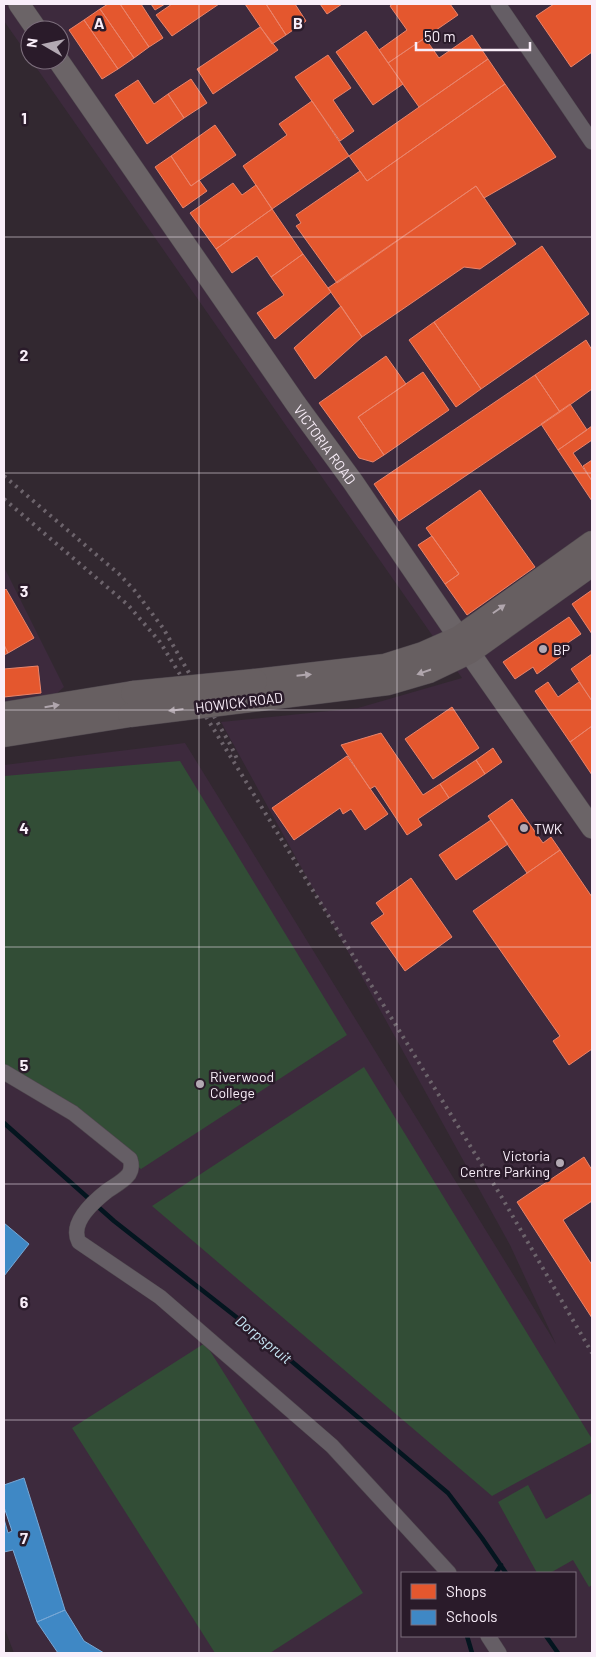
<svg xmlns="http://www.w3.org/2000/svg" width="596" height="1657" font-family="Barlow,sans-serif">
<style>
.built{fill:#3d2a3d;fill-rule:evenodd}
.green{fill:#324d36}
.shops{fill:#e4572e;stroke:#ea846b}
.schools{fill:#3f88c5;stroke:#77a7d5}
.lines{fill:none;stroke-linecap:round;stroke-linejoin:round}
.stream{stroke:#04151f;stroke-width:4.5}
.street-casing{stroke:#4e464d;stroke-width:16}
.secondary-casing{stroke:#4e464d;stroke-width:22}
.primary-casing{stroke:#4e464d;stroke-width:25}
.street{stroke:#655e65;stroke-width:15}
.secondary{stroke:#6b6467;stroke-width:21}
.primary{stroke:#675f61;stroke-width:24}
.rail{stroke:#6d646c;stroke-width:4;stroke-dasharray:2.5 5;stroke-linecap:butt}
.primary-bridge-casing{stroke:#4e464d;stroke-width:25;stroke-linecap:butt}
.primary-bridge{stroke:#675f61;stroke-width:24}
.oneway{fill:#b0a6ad}
.grid{fill:none;stroke:#f9eef9;stroke-width:1;stroke-opacity:0.55}
.poi-dot{fill:#b3a9b3;stroke:#2a1b2a;stroke-width:2}
.labels{text-anchor:middle;dominant-baseline:central;stroke-width:5;stroke-linejoin:round;paint-order:stroke}
.street-label{font-size:14px;fill:#f9eef9;stroke:#2a1b2a}
.poi-label{font-size:14px;fill:#f9eef9;stroke:#2a1b2a;text-anchor:start}
.water-label{font-size:15px;font-style:italic;fill:#c7e7f5;stroke:#2a1b2a}
.grid-label{font-size:16px;text-anchor:middle;font-weight:bold;fill:#f9eef9;stroke:#2a1b2a;stroke-width:5;stroke-linejoin:round;paint-order:stroke}
</style>
<rect width="100%" height="100%" fill="#322830"/>
<path class="built" d="M4,4H592V1653H14L4,1627V765L185,743L556,1344L510,1245L221,722L358,708L462,678L31,60H60V30H30V58L4,21ZM402,1573H575V1636H402Z
M4,567L64,687L37,711L4,715Z"/>
<path class="green" d="M180,761L347,1035L141,1169L4,1066V776Z
M364,1067L592,1439V1442L492,1496L152,1206Z
M205,1343L363,1593L270,1653H215L72,1428Z
M528,1485L546,1519L592,1493V1585L589,1587L573,1560L550,1573H537L498,1502Z"/>
<path class="shops" d="M108,4H120L149,47L134,58L100,9Z
M120,4H141L163,38L149,47Z
M151,4H165L155,10Z
M172,4H219L172,36L156,15Z
M245,4H266L286,35L272,44Z
M266,4H295L306,21L286,35Z
M320,4H342L327,14Z
M393,4H450L458,15L388,63L379,50L407,30L390,6Z
M554,4H592V52L571,67L536,16Z
M100,9L134,58L118,69L84,20Z
M84,20L118,69L102,79L69,30Z
M260,27L278,50L213,94L197,69Z
M366,31L403,84L373,105L336,52Z
M472,35L488,59L419,107L388,63L425,38L439,58Z
M328,55L351,88L333,100L354,131L340,141L295,77Z
M488,59L505,84L367,181L349,156Z
M191,79L207,103L184,118L168,94Z
M138,80L154,104L168,94L184,118L147,144L115,95Z
M505,84L556,157L484,198L476,186L337,283L296,226L301,223L296,215L360,171L367,181Z
M312,101L349,156L272,209L243,166L287,135L279,124Z
M215,125L236,155L191,186L171,156Z
M171,156L191,186L199,180L207,191L183,208L155,167Z
M233,183L242,195L256,185L272,209L216,249L190,213Z
M476,186L516,244L480,269L464,267L362,337L328,288Z
M272,209L303,254L271,277L257,256L232,273L216,249Z
M542,246L589,314L481,389L434,322Z
M303,254L331,292L275,339L257,313L284,295L271,277Z
M341,306L362,337L315,379L294,348Z
M434,322L481,389L456,407L409,340Z
M586,340L592,350V389L560,412L535,375Z
M386,356L406,384L358,417L384,455L373,462L359,458L319,403Z
M423,372L449,410L384,455L358,417Z
M535,375L560,412L399,521L374,484Z
M570,404L587,430L558,450L541,424Z
M592,426V440L573,453L592,481V501L558,450Z
M592,460V481L583,466Z
M480,490L535,567L467,615L445,584L459,574L426,528Z
M432,536L459,574L445,584L418,545Z
M6,589L34,638L8,653L4,645V591Z
M592,590V634L572,604Z
M569,617L581,634L563,646L567,652L537,674L533,667L515,679L503,662Z
M4,645L8,653L4,655Z
M592,654V701L571,669Z
M38,666L41,693L4,697V669Z
M548,682L558,697L579,682L592,701V726L570,742L535,691Z
M452,707L479,748L433,779L405,739Z
M592,726V775L570,742Z
M381,733L423,795L440,784L449,798L418,819L422,825L407,835L375,786L370,789L341,745Z
M493,748L502,762L485,774L476,760Z
M347,756L388,814L365,830L351,809L343,814L340,808L294,840L272,808Z
M476,760L485,774L449,798L440,784Z
M512,799L543,843L551,837L560,850L527,873L488,816Z
M491,820L508,844L456,880L439,855Z
M560,850L592,897V1049L569,1065L553,1041L560,1036L473,911Z
M411,878L452,937L405,971L371,923L384,914L376,903Z
M584,1157L592,1170V1201L563,1220L592,1265V1318L517,1202Z"/>
<path class="schools" d="M4,1223L29,1244L4,1276Z
M24,1478L65,1610L37,1622L13,1550L4,1552V1519L8,1533L12,1531L4,1507V1485Z
M65,1610L84,1641L104,1653H58L37,1622Z"/>
<g class="lines">
<path class="stream" d="M4,1123L114,1221L277,1349L448,1493L482,1538L506,1573
M496,1573L501,1565
M467,1636L472,1653
M546,1636L558,1653"/>
<g class="street-casing">
<path id="street" d="M498,4L592,142
M4,1072L73,1113L130,1159C132,1165 132,1169 129,1174C124,1181 114,1186 107,1191C93,1202 69,1223 79,1242L160,1297L332,1446L449,1573
M488,1636L499,1653"/>
</g>
<g class="secondary-casing">
<g id="secondary">
<path d="M19,4L37,30"/>
<path id="s1" d="M58,60L296,404L353,482L469,652L592,828"/>
</g>
</g>
<g class="primary-casing">
<path id="primary" d="M255,681L385,666L423,654L459,638L592,543
M259,699L388,683L429,671L469,652L592,564
M4,714L133,693
M4,735L130,715"/>
</g>
<use href="#street" class="street"/>
<use href="#secondary" class="secondary"/>
<use href="#primary" class="primary"/>
<path class="rail" d="M4,476L119,574L135,591L163,628L230,744L238,761
M4,499L128,605L160,642L501,1196L592,1353"/>
<g class="primary-bridge-casing">
<path id="primary-bridge" d="M133,693L255,681
M130,715L259,699"/>
</g>
<use href="#primary-bridge" class="primary-bridge"/>
</g>
<defs><path id="oneway-solid" d="M-6-.8H1V-3.2L6.5 0L1 3.2V.8H-6Z" transform="scale(1.25)"/></defs>
<g class="oneway">
<use href="#oneway-solid" transform="translate(499 609) rotate(-35)"/>
<use href="#oneway-solid" transform="translate(424 672) rotate(161)"/>
<use href="#oneway-solid" transform="translate(304 675) rotate(-6)"/>
<use href="#oneway-solid" transform="translate(52 706) rotate(-9)"/>
<use href="#oneway-solid" transform="translate(176 710) rotate(173)"/>
</g>
<path class="grid" d="M199,4V1653M397,4V1653M4,237H592M4,473H592M4,710H592M4,947H592M4,1184H592M4,1420H592"/>
<g class="poi-dot">
<circle cx="543" cy="649" r="5"/>
<circle cx="524" cy="828" r="5"/>
<circle cx="200" cy="1084" r="5"/>
<circle cx="560" cy="1163" r="5"/>
</g>
<g class="labels">
<g class="street-label">
<text stroke="none"><textPath href="#s1" startOffset="468">VICTORIA ROAD</textPath></text>
<text transform="translate(239 702) rotate(-7)">HOWICK ROAD</text>
</g>
<g class="poi-label">
<text x="553" y="649">BP</text>
<text x="534" y="828">TWK</text>
<text x="210" y="1076">Riverwood<tspan x="210" dy="16">College</tspan></text>
<text x="550" y="1155" text-anchor="end">Victoria<tspan x="550" dy="16">Centre Parking</tspan></text>
</g>
<g class="water-label">
<text transform="translate(264 1339) rotate(39)">Dorpspruit</text>
</g>
</g>
<g class="grid-label">
<text x="99" y="29">A</text>
<text x="298" y="29">B</text>
<text x="24" y="124">1</text>
<text x="24" y="361">2</text>
<text x="24" y="597">3</text>
<text x="24" y="834">4</text>
<text x="24" y="1071">5</text>
<text x="24" y="1308">6</text>
<text x="24" y="1544">7</text>
</g>
<rect width="596" height="1657" fill="none" stroke="#f9eef9" stroke-width="10"/>
<rect x="401" y="1572" width="175" height="65" fill="#2a1b2a" stroke="#7d6f7d"/>
<rect x="411" y="1584" width="25" height="15" fill="#e4572e" stroke="#7d6f7d"/>
<text x="446" y="1597" font-size="15" fill="#f9eef9">Shops</text>
<rect x="411" y="1610" width="25" height="15" fill="#3f88c5" stroke="#7d6f7d"/>
<text x="446" y="1622" font-size="15" fill="#f9eef9">Schools</text>
<g transform="translate(45 45) rotate(279)"><circle r="24" fill="#2a1b2a" stroke="#7d6f7d"/>
<path d="M0-4L9 19L0 12L-9 19Z" fill="#b3a9b3"/>
<text y="-8" font-size="14" font-weight="bold" text-anchor="middle" fill="#f9eef9">N</text>
</g>
<path d="M416 42v8h114v-8" fill="none" stroke="#f9eef9" stroke-width="2.5"/>
<text x="424" y="42" font-size="15" fill="#f9eef9" stroke="#2a1b2a" stroke-width="4" paint-order="stroke">50 m</text>
</svg>
